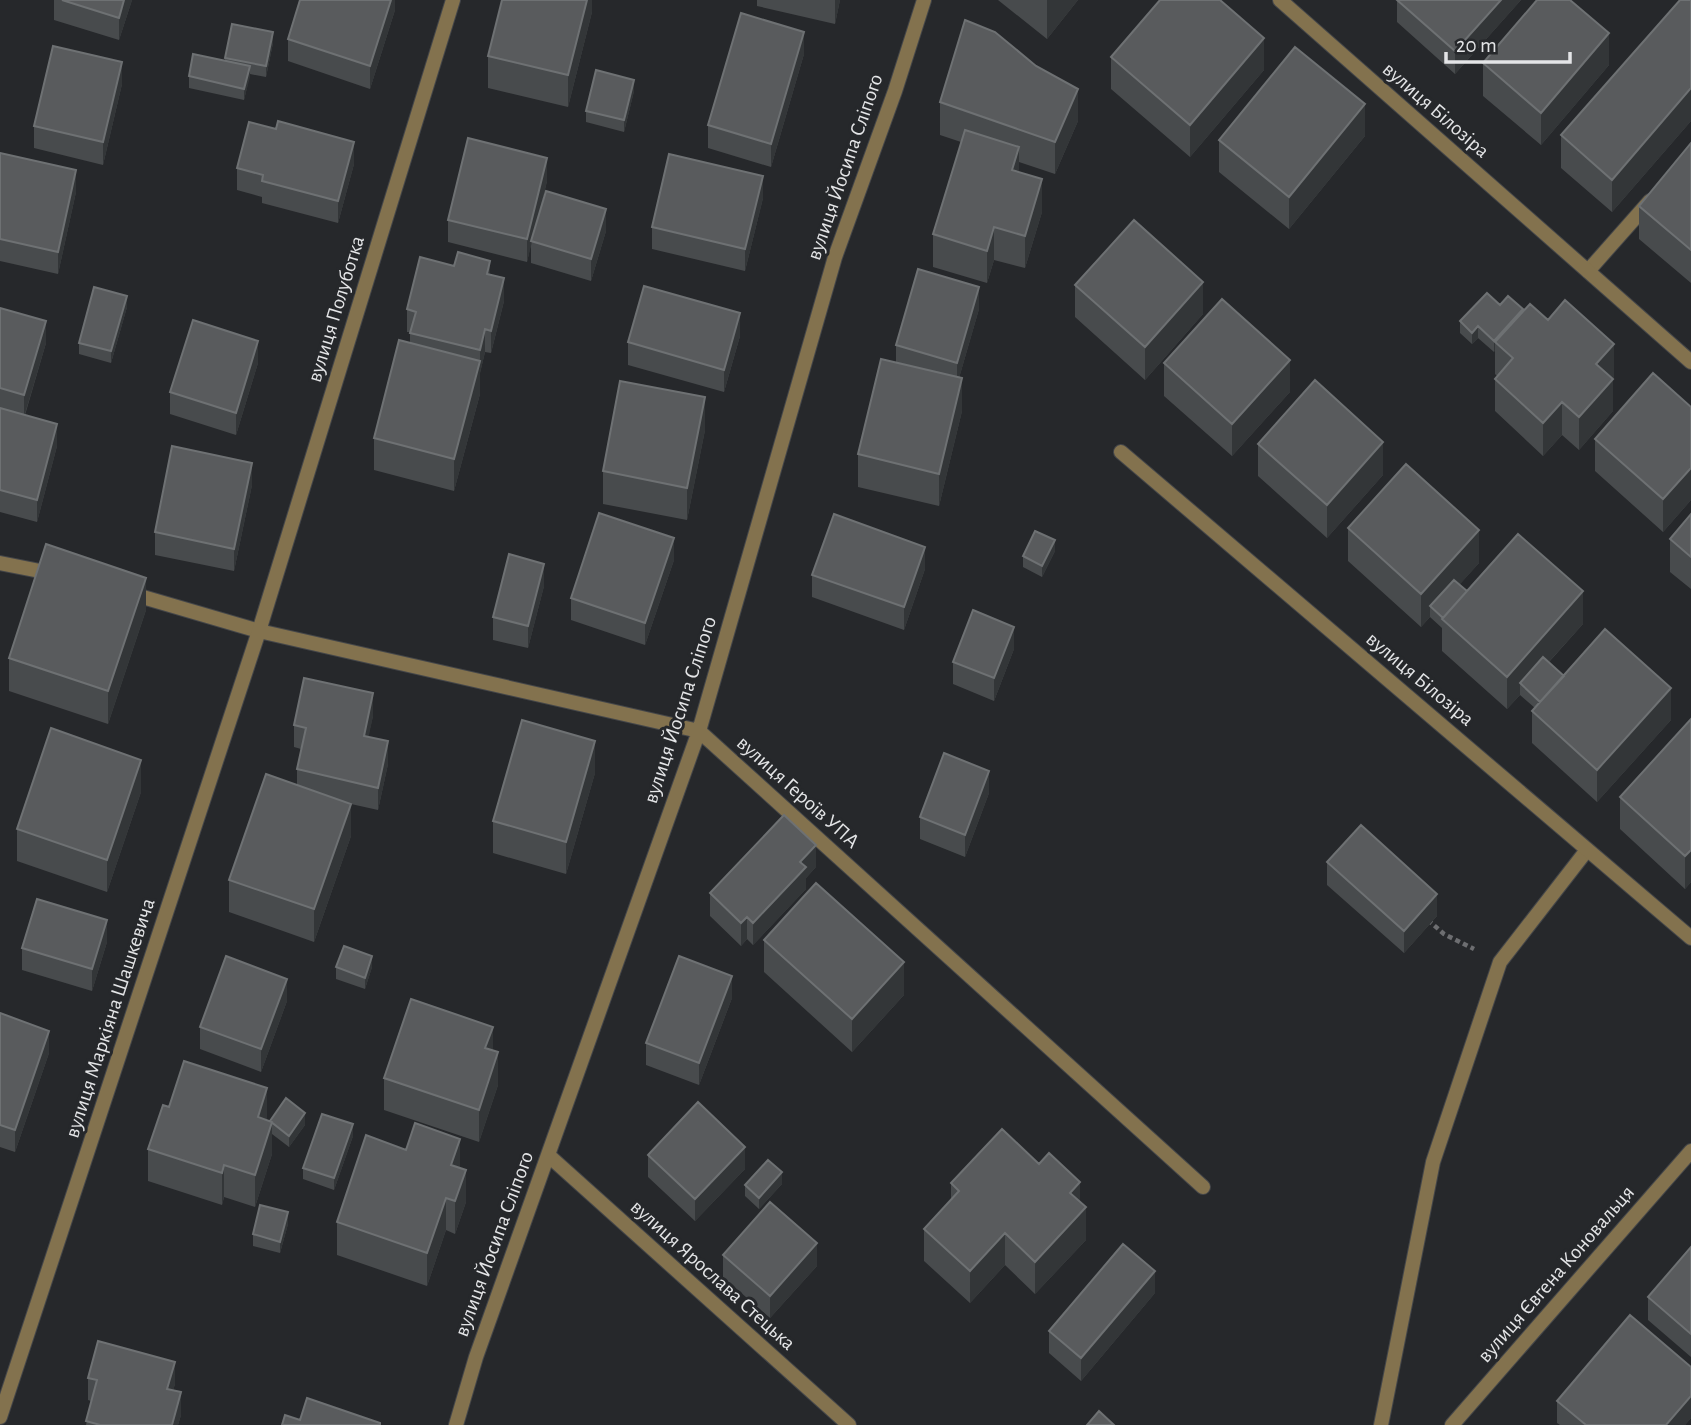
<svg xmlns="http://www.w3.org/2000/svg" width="1691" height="1425" font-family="'Alegreya Sans',sans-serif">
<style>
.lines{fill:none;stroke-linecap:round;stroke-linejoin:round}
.lane-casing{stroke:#444649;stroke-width:16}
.street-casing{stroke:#444649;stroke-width:16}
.path{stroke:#6d6e71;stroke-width:4.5;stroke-dasharray:5 3.5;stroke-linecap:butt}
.lane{stroke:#83724e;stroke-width:14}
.street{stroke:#83724e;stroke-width:14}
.wall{fill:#484b4d}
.shaded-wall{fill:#333638}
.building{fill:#595b5d;stroke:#6e7173;stroke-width:2}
.labels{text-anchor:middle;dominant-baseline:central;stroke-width:6;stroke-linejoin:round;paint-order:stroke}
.street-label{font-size:21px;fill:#e4e5e7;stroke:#26282b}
</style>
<rect width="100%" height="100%" fill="#26282b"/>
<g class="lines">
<g class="lane-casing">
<path id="lane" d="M1588,271L1650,201
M0,563L55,574
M129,593L259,631
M1381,1425L1433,1162L1500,962L1587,850"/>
</g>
<g class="street-casing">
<path id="street" d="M1280,0L1691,362
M1121,452L1691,938
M259,631L699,731L1203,1187
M548,1155L849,1425
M0,1417L259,631L453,0
M456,1425L476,1357L699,731L835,257L895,91L924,0
M1452,1425L1691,1151"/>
</g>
<path class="path" d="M1428,920L1444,934L1474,949"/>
<use href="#lane" class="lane"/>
<use href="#street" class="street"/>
</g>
<path class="wall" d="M54,0H132L119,40L54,20Z
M395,0V10L370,89L288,61V39Z
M592,0V12L568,107L488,88V56Z
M757,0H840L835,24L757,6Z
M998,0H1078L1047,39Z
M1397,0H1521L1455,74L1397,22Z
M1691,0V121L1612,212L1561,168V135Z
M273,43L266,77L250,74L244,100L189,88V76L225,60V58Z
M804,54L771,167L708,148V125Z
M1111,57L1264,70L1190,157L1111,89Z
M1483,63L1609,65L1541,145L1483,96Z
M122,84L103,165L34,148V126Z
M634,91L624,132L586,122V111Z
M940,102L1078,121L1055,174L1019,162V172L1042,212L1025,268L994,260L987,283L933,267V234L961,142L940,135Z
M1365,136L1289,229L1219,172V140Z
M1691,143V283L1639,239V206Z
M0,153L76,192L58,274L0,261Z
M354,164L338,223L262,203V197L237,190V168Z
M547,181L537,223L606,231L591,281L531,263V244L527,262L448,242V220Z
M763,198L745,271L652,249V227Z
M490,275L504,301L491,353L485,352L480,373V394L454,491L374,470V438L410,343V332H407V309Z
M1075,285L1203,314L1145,380L1075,317Z
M1500,305L1548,320L1614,377L1613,378V411L1579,450L1562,435L1543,456L1495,411V379L1497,376L1495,374V350L1494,352L1478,338L1472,344L1460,333V321Z
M127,307L111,363L79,354V343Z
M0,308L46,343L25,415L57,446L37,522L0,512Z
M979,309L959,378L962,411L939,506L858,487V454L896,362V345Z
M740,336L724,392L628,365V342Z
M258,363L236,435L170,414V392Z
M1164,363L1290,392L1232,456L1164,396Z
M1691,407V500L1663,532L1595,471V439Z
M705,430L687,520L603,504V471Z
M1258,444L1383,475L1327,538L1258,476Z
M252,485L234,571L155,555V532Z
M1691,514V589L1670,572V539Z
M1348,528L1479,563L1459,585L1467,591L1583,624L1549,662L1564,676L1671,720L1597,802L1532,743V711L1535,708L1520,695L1507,709L1442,651V628L1430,617L1421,627L1348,561Z
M1055,551L1042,577L1023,567V556Z
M674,560L645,645L571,620V598Z
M925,569L904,630L812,597V575Z
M544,586L528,648L493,640V617Z
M146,610L108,724L9,691V658Z
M1014,649L994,701L953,684V662Z
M373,716L368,737L388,764L378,810L351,804V836L314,942L229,912V880L297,785V769L301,749L294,747V725Z
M1691,719V882L1685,889L1620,829V797Z
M595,773L566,874L493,853V821Z
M141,792L107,892L17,861V829Z
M989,793L965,857L920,839V817Z
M1327,862L1437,916L1404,953L1327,885Z
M816,867L806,878V889L753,945L747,939L741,946L710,916V893Z
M764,940L904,995L852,1052L764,972Z
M107,942L92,991L22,970V948Z
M336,967H372L365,989L336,979Z
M732,998L699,1085L646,1065V1043Z
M287,1001L261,1072L200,1049V1027Z
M0,1013L49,1053L15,1152L0,1147Z
M493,1051L498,1085L479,1142L384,1110V1078Z
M169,1107L270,1121L305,1125L289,1147L272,1134V1154L255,1207L224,1197L222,1205L148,1181V1149Z
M353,1136L334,1190L303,1179V1168Z
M648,1155L745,1169L695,1221L648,1177Z
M460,1168L466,1202L455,1234L446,1230L427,1286L337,1255V1222Z
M951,1183L1080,1202L1086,1240L1035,1294L1005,1265L970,1303L924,1261V1229L951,1201Z
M782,1184L759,1209L745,1196V1185Z
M288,1224L280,1253L253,1246V1234Z
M1691,1247V1357L1648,1320V1297Z
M723,1255L817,1266L770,1318L723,1277Z
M1155,1293L1081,1381L1049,1353V1331Z
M1691,1367V1418L1685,1425H1560L1557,1423V1401Z
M88,1378L175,1384L173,1390L181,1415L178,1425H86L91,1401L88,1400Z"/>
<path class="shaded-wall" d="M124,0H132L119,40V18Z
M391,0H395V10L370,89V66Z
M587,0H592V12L568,107V75Z
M835,0H840L835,24Z
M1047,0H1078L1047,39Z
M1501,0H1521L1455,74V51Z
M273,32V43L266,77V66Z
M804,32V54L771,167V144Z
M1609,33V65L1541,145V113Z
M1264,38V70L1190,157V125Z
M122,62V84L103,165V142Z
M250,66V77L244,100V89Z
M634,80V91L624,132V120Z
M1691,88V121L1612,212V180Z
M1078,89V121L1055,174V142Z
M1365,104V136L1289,229V197Z
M354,142V164L338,223V201Z
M1019,147V179L1012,170Z
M547,158V181L527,262V239Z
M76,170V192L58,274V252Z
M763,176V198L745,271V249Z
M1042,179V212L1025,268V236Z
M606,209V231L591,281V259Z
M994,227V260L987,283V251Z
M490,261V283L487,274Z
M504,278V301L491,353V331Z
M1203,282V314L1145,380V347Z
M979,287V309L957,385V363Z
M127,296V307L111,363V351Z
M1523,309V321L1495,342V350L1494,352V341Z
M740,313V336L724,392V370Z
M46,321V343L24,417V395Z
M1478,326V338L1472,344V333Z
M485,329V352L480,373V350Z
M258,341V363L236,435V413Z
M1614,344V377L1596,396V364Z
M1290,360V392L1232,456V424Z
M480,361V394L454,491V459Z
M962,378V411L939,506V474Z
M1613,379V411L1579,450V417Z
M705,397V430L687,520V488Z
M1562,402V435L1543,456V423Z
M57,424V446L37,522V500Z
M1383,442V475L1327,538V505Z
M252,463V485L234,571V549Z
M1691,468V500L1663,532V499Z
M1479,530V563L1436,611L1430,606V617L1421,627V594Z
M674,538V560L645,645V623Z
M1055,540V551L1042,577V566Z
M925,547V569L904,630V607Z
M544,564V586L528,648V626Z
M146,578V610L108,724V691Z
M1583,591V624L1525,688L1520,683V695L1507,709V677Z
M1014,627V649L994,701V678Z
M1671,688V720L1597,802V770Z
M373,693V716L364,759V736Z
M388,741V764L378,810V788Z
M595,741V773L566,874V842Z
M141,760V792L107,892V860Z
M989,771V793L965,857V835Z
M351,804V836L314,942V909Z
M816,845V867L806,878V889L753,945V923L800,862Z
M1691,850V882L1685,889V856Z
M1437,894V916L1404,953V931Z
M747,917V939L741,946V923Z
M107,920V942L92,991V969Z
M372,956V967L365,989V978Z
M904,962V995L852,1052V1019Z
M732,976V998L699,1085V1063Z
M287,979V1001L261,1072V1049Z
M493,1027V1059L485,1048Z
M49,1031V1053L15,1152V1130Z
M498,1052V1085L479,1142V1110Z
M267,1088V1120L258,1117Z
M305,1113V1125L289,1147V1136Z
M272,1122V1154L255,1207V1175Z
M353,1124V1136L334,1190V1178Z
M460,1139V1171L451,1165Z
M745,1147V1169L695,1221V1199Z
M224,1165V1197L222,1205V1173Z
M466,1170V1202L455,1234V1201Z
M782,1172V1184L759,1209V1198Z
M1080,1182V1213L1086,1207V1240L1035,1294V1262L1070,1193Z
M446,1198V1230L427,1286V1253Z
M288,1212V1224L280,1253V1242Z
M1005,1233V1265L970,1303V1271Z
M817,1243V1266L770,1318V1296Z
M1155,1271V1293L1081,1381V1358Z
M175,1362V1384L167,1411V1389Z
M181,1392V1415L178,1425H172Z
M1691,1396V1418L1685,1425H1666Z"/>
<path class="building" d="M62,0H124L119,18Z
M300,0H391L370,66L288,39Z
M502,0H587L568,75L488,56Z
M1160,0H1220L1264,38L1190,125L1111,57Z
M1397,0H1501L1455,51Z
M1537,0H1570L1609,33L1541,113L1483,63Z
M1680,0H1691V88L1612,180L1561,135Z
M741,13L804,32L771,144L708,125Z
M965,20L995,32L1036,66L1078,89L1055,142L940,102Z
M232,24L273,32L266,66L225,58Z
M53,46L122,62L103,142L34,126Z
M1295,47L1365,104L1289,197L1219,140Z
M193,54L250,66L244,89L189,76Z
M596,70L634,80L624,120L586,111Z
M278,121L354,142L338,201L262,181L263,175L237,168L249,122L276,129Z
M965,130L1019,147L1012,170L1042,179L1025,236L994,227L987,251L933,234Z
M468,138L547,158L527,239L448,220Z
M1691,143V250L1639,206Z
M0,153L76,170L58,252L0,239Z
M669,154L763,176L745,249L652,227Z
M546,191L606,209L591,259L531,241Z
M1134,220L1203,282L1145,347L1075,285Z
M458,252L490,261L487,274L504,278L491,331L485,329L480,350L410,333L416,312L407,309L420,257L454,266Z
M918,269L979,287L957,363L896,345Z
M644,286L740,313L724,370L628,342Z
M94,287L127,296L111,351L79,343Z
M1487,293L1500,305L1508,296L1523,309L1494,341L1478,326L1472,333L1460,321Z
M1222,299L1290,360L1232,424L1164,363Z
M1565,300L1614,344L1596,364L1613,379L1579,417L1562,402L1543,423L1495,379L1513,358L1495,342L1530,304L1548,320Z
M0,308L46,321L24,395L0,388Z
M193,320L258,341L236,413L170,392Z
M399,340L480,361L454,459L374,438Z
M881,359L962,378L939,474L858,454Z
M1653,373L1691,407V468L1663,499L1595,439Z
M1315,380L1383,442L1327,505L1258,444Z
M620,381L705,397L687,488L603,471Z
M0,408L57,424L37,500L0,490Z
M172,446L252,463L234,549L155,532Z
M1406,464L1479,530L1421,594L1348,528Z
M599,513L674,538L645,623L571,598Z
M834,514L925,547L904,607L812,575Z
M1691,514V557L1670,539Z
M1035,531L1055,540L1042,566L1023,556Z
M1518,534L1583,591L1507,677L1442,619Z
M46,544L146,578L108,691L9,658Z
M509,554L544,564L528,626L493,617Z
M1454,580L1467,591L1443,618L1430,606Z
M973,610L1014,627L994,678L953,662Z
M1605,629L1671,688L1597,770L1532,711Z
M1543,657L1564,676L1540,702L1520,683Z
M304,678L373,693L364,736L388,741L378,788L297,769L306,728L294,725Z
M1691,719V850L1685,856L1620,797Z
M522,720L595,741L566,842L493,821Z
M51,728L141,760L107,860L17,829Z
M944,753L989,771L965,835L920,817Z
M266,774L351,804L314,909L229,880Z
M784,815L816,845L800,862L806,867L753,923L747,917L741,923L710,893Z
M1361,825L1437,894L1404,931L1327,862Z
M816,883L904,962L852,1019L764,940Z
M37,899L107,920L92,969L22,948Z
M344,946L372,956L365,978L336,967Z
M226,956L287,979L261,1049L200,1027Z
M679,956L732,976L699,1063L646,1043Z
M411,999L493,1027L485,1048L498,1052L479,1110L384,1078Z
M0,1013L49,1031L15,1130L0,1125Z
M184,1061L267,1088L258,1117L272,1122L255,1175L224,1165L222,1173L148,1149L163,1105L169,1107Z
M286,1098L305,1113L289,1136L270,1121Z
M698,1102L745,1147L695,1199L648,1155Z
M322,1114L353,1124L334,1178L303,1168Z
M415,1123L460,1139L451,1165L466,1170L455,1201L446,1198L427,1253L337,1222L366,1135L406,1150Z
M1002,1129L1039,1164L1049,1153L1080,1182L1070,1193L1086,1207L1035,1262L1005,1233L970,1271L924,1229L959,1191L951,1183Z
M768,1160L782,1172L759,1198L745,1185Z
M770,1202L817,1243L770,1296L723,1255Z
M260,1205L288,1212L280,1242L253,1234Z
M1123,1244L1155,1271L1081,1358L1049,1331Z
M1691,1247V1334L1648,1297Z
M1630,1315L1691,1367V1396L1666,1425H1586L1557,1401Z
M98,1341L175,1362L167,1389L181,1392L172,1425H100L86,1421L97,1380L88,1378Z
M307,1398L380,1423V1425H282L285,1415L300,1420Z
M1099,1411L1114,1425H1087Z"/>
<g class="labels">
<g class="street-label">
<text transform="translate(1436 110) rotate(41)">вулиця Білозіра</text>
<text transform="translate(845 167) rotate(-71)">вулиця Йосипа Сліпого</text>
<text transform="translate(336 309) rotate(-73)">вулиця Полуботка</text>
<text transform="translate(1420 679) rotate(40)">вулиця Білозіра</text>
<text transform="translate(680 710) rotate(-72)">вулиця Йосипа Сліпого</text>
<text transform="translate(798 792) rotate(42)">вулиця Героїв УПА</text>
<text transform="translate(110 1018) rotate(-72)">вулиця Маркіяна Шашкевича</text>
<text transform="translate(494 1244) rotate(-70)">вулиця Йосипа Сліпого</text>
<text transform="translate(1556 1274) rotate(-49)">вулиця Євгена Коновальця</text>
<text transform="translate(713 1275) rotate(42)">вулиця Ярослава Стецька</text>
</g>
</g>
<path d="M1446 52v10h124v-10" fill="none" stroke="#e4e5e7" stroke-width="3.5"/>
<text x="1456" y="52" font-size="21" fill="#e4e5e7" stroke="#26282b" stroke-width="5" paint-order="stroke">20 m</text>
</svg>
